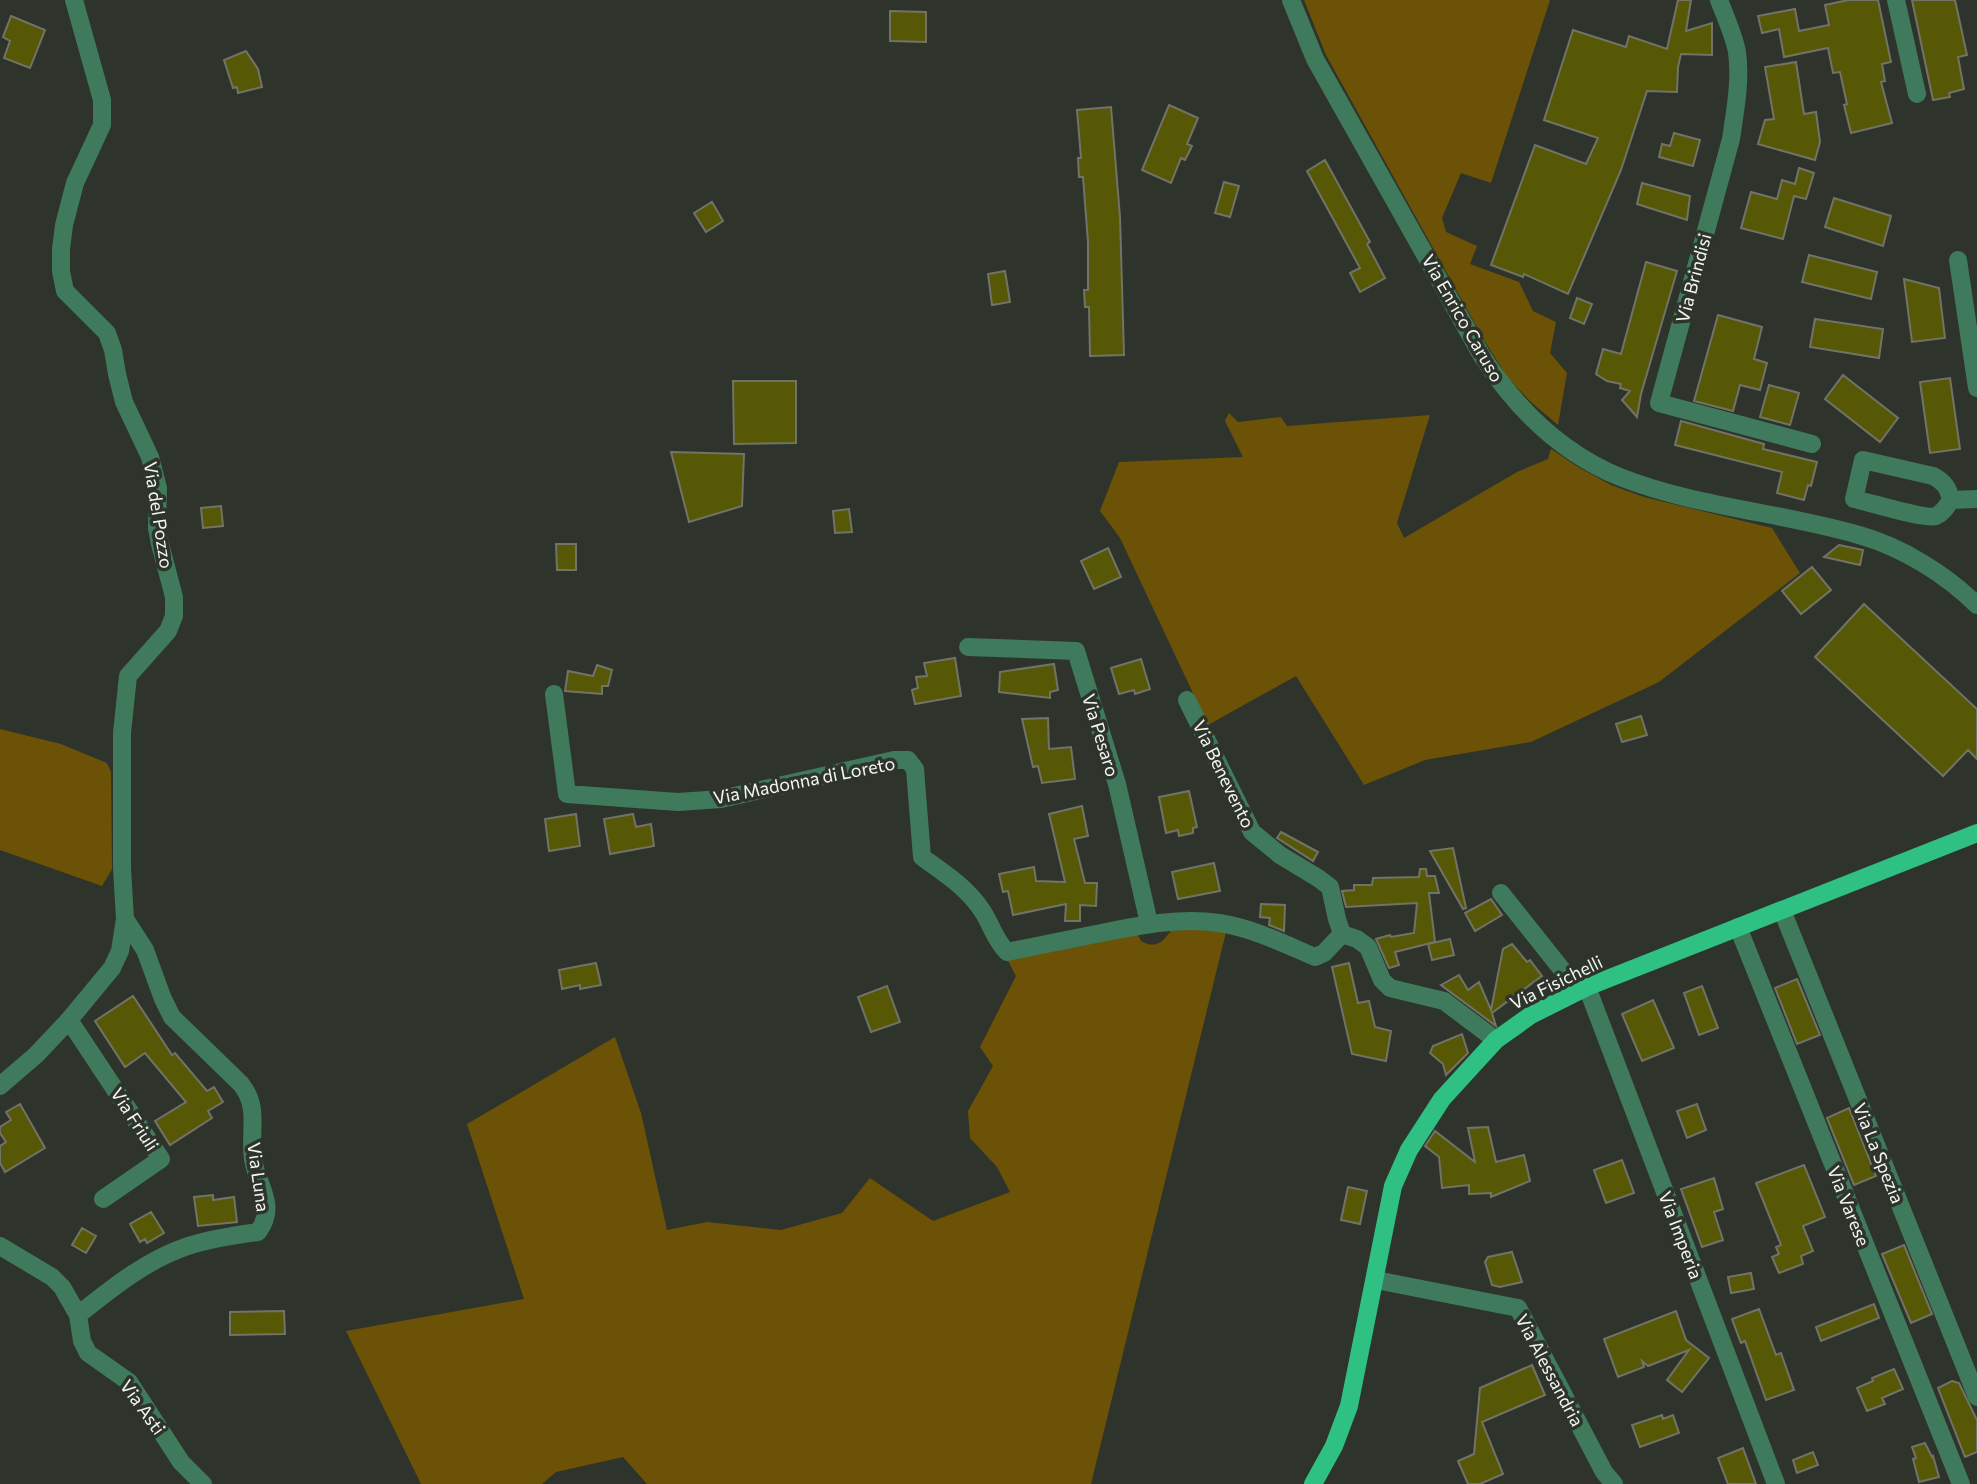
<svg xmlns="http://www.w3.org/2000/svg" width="1977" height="1484" font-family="Commissioner,sans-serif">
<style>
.green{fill:#6c5206}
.building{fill:#565806;stroke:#727368;stroke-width:2}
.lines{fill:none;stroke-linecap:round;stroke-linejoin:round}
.minor{stroke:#3e7a5b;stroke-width:18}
.major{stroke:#2ec183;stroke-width:18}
.labels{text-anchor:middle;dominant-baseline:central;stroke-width:7;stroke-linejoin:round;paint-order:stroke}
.street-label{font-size:18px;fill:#f3f6f1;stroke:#2e342b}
</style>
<rect width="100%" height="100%" fill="#2e342b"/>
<path class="green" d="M1304,0H1550L1491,183L1461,173L1442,218L1446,232L1477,246L1470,264L1519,282L1533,311L1556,322L1550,353L1567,373L1558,425L1532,403L1508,378L1484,340L1326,55Z
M1229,413L1238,422L1281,417L1287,426L1430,415L1397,523L1404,538L1517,472L1548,459L1551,449L1578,467L1611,485L1644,497L1772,528L1800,573L1659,682L1531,742L1425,760L1364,785L1296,676L1208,725L1120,538L1100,511L1119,462L1243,457L1225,421Z
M0,729L61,744L107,763L111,772L112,869L102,886L0,850Z
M1227,928L1091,1484H647L623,1457L556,1472L542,1484H421L346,1331L524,1299L467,1124L615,1037L641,1113L667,1230L707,1222L781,1230L842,1213L870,1178L933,1221L1010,1192L997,1167L970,1138L968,1111L993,1066L980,1047L1016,976L1007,959L1136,932L1141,941C1156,950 1164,941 1172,929Z"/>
<path class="building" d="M1678,0H1691L1686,31L1712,23V55L1681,54L1678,67L1677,92L1647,91L1621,170L1568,294L1524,274L1523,277L1491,265L1535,145L1586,164L1598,138L1544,120L1573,30L1626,47L1629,36L1667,49Z
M1848,0H1878L1891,62L1882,64L1885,81L1881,82L1892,123L1851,133L1844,105L1847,104L1840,72L1833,73L1828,48L1784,57L1779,29L1762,33L1758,16L1795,9L1799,31L1829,25L1825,5Z
M1912,0H1955L1967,55L1958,57L1964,89L1949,93L1950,97L1933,100Z
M890,11L926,12V42L890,41Z
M11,16L45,30L30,68L4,58L10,41L3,37Z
M246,51L258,69L262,87L238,93L237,87L233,88L224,60Z
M1796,62L1804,114L1816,112L1820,142L1815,160L1758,144L1765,120L1774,119L1765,67Z
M1169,105L1198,118L1187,144L1192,146L1185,160L1181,158L1171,183L1142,170Z
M1111,107L1120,217L1124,355L1090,356L1089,307H1085L1084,290H1088V242L1083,177H1079L1078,158H1081L1077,110Z
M1674,133L1700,140L1693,166L1659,157L1662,144L1670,146Z
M1325,160L1370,242L1367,244L1385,278L1360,292L1350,273L1360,268L1307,171Z
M1799,168L1814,173L1806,199L1794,196L1783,239L1741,228L1751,192L1777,199L1782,180L1795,184Z
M1224,182L1239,186L1230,217L1215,213Z
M1642,183L1690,196L1687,220L1637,204Z
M1834,198L1891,216L1883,246L1825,227Z
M712,202L723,221L706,232L694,213Z
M1809,255L1877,272L1871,299L1802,282Z
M1646,262L1677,271L1641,394L1637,417L1622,400L1630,391L1620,388L1621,384L1607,381L1596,374L1603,349L1621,354Z
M1005,271L1010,302L992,305L988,274Z
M1904,279L1939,288L1945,338L1912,342Z
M1577,298L1592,304L1584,324L1570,318Z
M1718,315L1762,327L1754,359L1767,363L1760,390L1740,385L1733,411L1694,401Z
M1815,319L1883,329L1879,358L1810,347Z
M1843,375L1898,418L1880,442L1825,399Z
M1950,378L1960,449L1930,453L1920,382Z
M733,381H796V443L734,444Z
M1769,385L1799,393L1790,425L1760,417Z
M1681,421L1764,444L1763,449L1817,462L1811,486L1808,485L1804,500L1777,493L1782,472L1675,445Z
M671,452L744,454L742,506L689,522Z
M221,506L223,526L203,528L201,508Z
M849,509L852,532L835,533L833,511Z
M556,544H576V570H557Z
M1839,545L1863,550L1860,565L1824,557Z
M1108,548L1121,577L1094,589L1081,561Z
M1812,567L1831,590L1801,614L1782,591Z
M1864,604L1977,709V759L1968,750L1943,776L1815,657Z
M955,658L961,696L915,704L912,690L918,688L916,677L927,676L924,663Z
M1141,659L1150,689L1135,694L1134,690L1119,694L1111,668Z
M1054,664L1058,690L1050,692V698L999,692L1000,672Z
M597,665L612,670L608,686H602V694L565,691L568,671L593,676Z
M1641,716L1647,735L1622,742L1616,724Z
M1048,718L1049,749L1071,747L1075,779L1042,783L1038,766L1033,767L1022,719Z
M1189,791L1197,827L1193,828V833L1179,836L1178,830L1166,833L1159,797Z
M1082,806L1088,836L1074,839L1085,883H1097L1096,906L1080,905V921H1065L1066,904L1013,915L1008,891L1003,892L999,874L1034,867L1036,881L1065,882L1049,814Z
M576,814L580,846L549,851L545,819Z
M633,814L636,827L651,824L654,846L610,854L604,819Z
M1281,832L1318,852L1313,861L1277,838Z
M1453,848L1466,908L1463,909L1430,851Z
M1214,863L1220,891L1178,899L1172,872Z
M1420,869H1426L1427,876H1435L1439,893H1429L1435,942L1395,952L1399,965L1389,968L1376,939L1390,935L1391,937L1414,933L1417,903L1346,907L1342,891L1354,890V885H1372L1373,878L1419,877Z
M1491,899L1502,915L1475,931L1465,913Z
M1261,904L1285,905L1284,931L1269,925L1270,918L1260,917Z
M1450,939L1454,955L1432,960L1428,944Z
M1512,944L1527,962L1530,960L1542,976L1492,1013L1496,1026L1441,985L1459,975L1468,990L1479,982L1491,1010L1503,949Z
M596,963L601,985L580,989V985L562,989L559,970Z
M1349,963L1358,1003L1369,1001L1375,1027L1391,1031L1386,1061L1352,1054L1332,967Z
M1797,979L1820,1035L1797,1044L1775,988Z
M887,986L900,1022L871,1032L858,997Z
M1702,986L1718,1028L1699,1035L1684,993Z
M133,996L172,1055L175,1053L207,1091L214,1087L223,1102L208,1111L212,1118L170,1145L155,1121L186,1102L145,1053L125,1067L95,1021Z
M1653,1000L1674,1048L1642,1061L1622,1014Z
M1462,1034L1468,1053L1446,1075L1443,1064L1430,1053L1433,1046Z
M20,1104L45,1148L5,1172L0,1163V1146L6,1142L0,1133V1127L11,1120L6,1112Z
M1697,1104L1706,1130L1687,1138L1677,1111Z
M1849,1108L1876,1176L1854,1185L1827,1118Z
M1488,1127L1496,1162L1524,1155L1530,1181L1491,1197V1193L1469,1194V1185L1442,1188L1439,1157L1425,1146L1435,1131L1475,1162L1468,1128Z
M1622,1160L1634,1193L1606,1203L1594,1170Z
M1804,1165L1825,1217L1803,1226L1813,1251L1801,1256L1803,1264L1779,1273L1772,1257L1779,1254L1776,1247L1781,1245L1756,1183Z
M1714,1178L1723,1209L1714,1212L1723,1240L1702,1247L1681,1189Z
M1348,1187L1367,1191L1360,1224L1341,1220Z
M213,1195V1200L234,1197L237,1222L198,1226L194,1197Z
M151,1212L164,1233L147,1243L145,1239L140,1242L130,1224Z
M82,1228L96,1236L86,1253L72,1245Z
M1904,1245L1932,1314L1911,1323L1882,1254Z
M1512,1252L1522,1282L1500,1287L1492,1285L1485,1262L1488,1257Z
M1751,1273L1754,1289L1731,1293L1728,1277Z
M1874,1304L1879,1318L1821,1341L1816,1327Z
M1759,1309L1776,1355L1781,1353L1794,1390L1766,1400L1745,1341L1741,1343L1732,1319Z
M284,1311L285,1334L230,1335V1312Z
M1676,1311L1686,1340L1709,1358L1682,1392L1667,1380L1689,1350L1648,1366L1642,1361L1644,1367L1618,1377L1604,1339Z
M1532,1365L1545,1395L1482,1422L1503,1474L1480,1484H1468L1458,1461L1474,1454L1480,1388Z
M1894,1369L1903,1389L1882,1398L1885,1404L1867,1411L1857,1388L1873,1381L1872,1378Z
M1952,1381L1959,1383L1977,1420V1452L1965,1457L1938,1388Z
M1662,1415L1663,1419L1673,1415L1679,1433L1640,1447L1632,1425Z
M1925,1443L1932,1457L1933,1456L1939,1477L1919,1482L1913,1459L1916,1458L1912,1447Z
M1743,1448L1756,1484H1728L1718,1458Z
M1813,1452L1818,1465L1797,1473L1793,1460Z"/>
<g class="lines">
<path class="minor" d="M1291,0L1315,59L1482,356C1516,408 1561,453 1620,477C1696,507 1780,512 1859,535C1902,547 1945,574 1977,605
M1719,0C1725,16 1734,35 1737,52C1741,81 1735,111 1731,139L1659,403L1812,444
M1896,0L1917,94
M1958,260L1977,388
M1863,460L1933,476C1944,482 1948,487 1951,500C1947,506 1943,513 1936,516C1925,520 1869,502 1854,499Z
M1951,500L1977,499
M968,647L1076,651L1117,784L1149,923
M554,694L567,794L678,802L721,799L894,760H908L915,769L922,857C943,872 966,887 981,909C991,923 994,939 1007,952C1037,946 1067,940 1096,934C1137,926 1178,917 1219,923C1253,928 1284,944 1315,957L1324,953L1342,934L1357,939L1368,947L1382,980L1390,988L1444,1001L1496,1040
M1187,700L1252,832L1280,855L1318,878L1330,887L1337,919L1342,934
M1501,893L1579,991
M1782,910L1977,1397
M1738,927L1961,1484
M1587,987L1776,1484
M69,1020L161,1159L103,1199
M0,1086L36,1055L69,1020L112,968L120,951L125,919L122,868V733L128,676L168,631L174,616V597L160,544L157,528L158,488L150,457L124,402L117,374L113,350L107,333L65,291L61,271V249L64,225L75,183L102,125V100L74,0
M0,1246L52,1277L62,1287L78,1315L82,1341L88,1353L129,1382L181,1462L203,1484
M1376,1280L1518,1308L1604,1472L1614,1484
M78,1315C112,1288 146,1260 188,1246C210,1239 235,1235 258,1232C278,1205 257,1186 253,1159C249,1131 260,1108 241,1084L172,1017L163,999L145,950L125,919"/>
<path class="major" d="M1313,1484L1334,1446L1349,1406L1393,1186L1409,1150L1442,1099L1496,1040L1531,1015L1587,987L1977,833"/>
</g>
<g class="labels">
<g class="street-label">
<text transform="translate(1693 278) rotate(-75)">Via Brindisi</text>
<text transform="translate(1463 318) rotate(60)">Via Enrico Caruso</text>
<text transform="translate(159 515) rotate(81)">Via del Pozzo</text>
<text transform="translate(1101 735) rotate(73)">Via Pesaro</text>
<text transform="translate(1224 774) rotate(64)">Via Benevento</text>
<text transform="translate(804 780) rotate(-11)">Via Madonna di Loreto</text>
<text transform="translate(1556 982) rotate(-26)">Via Fisichelli</text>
<text transform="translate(135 1119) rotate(57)">Via Friuli</text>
<text transform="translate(1879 1153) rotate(68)">Via La Spezia</text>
<text transform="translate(259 1177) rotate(82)">Via Luna</text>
<text transform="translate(1849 1206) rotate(68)">Via Varese</text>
<text transform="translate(1681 1235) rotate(69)">Via Imperia</text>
<text transform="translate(1550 1370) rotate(62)">Via Alessandria</text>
<text transform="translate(143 1407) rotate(54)">Via Asti</text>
</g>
</g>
</svg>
